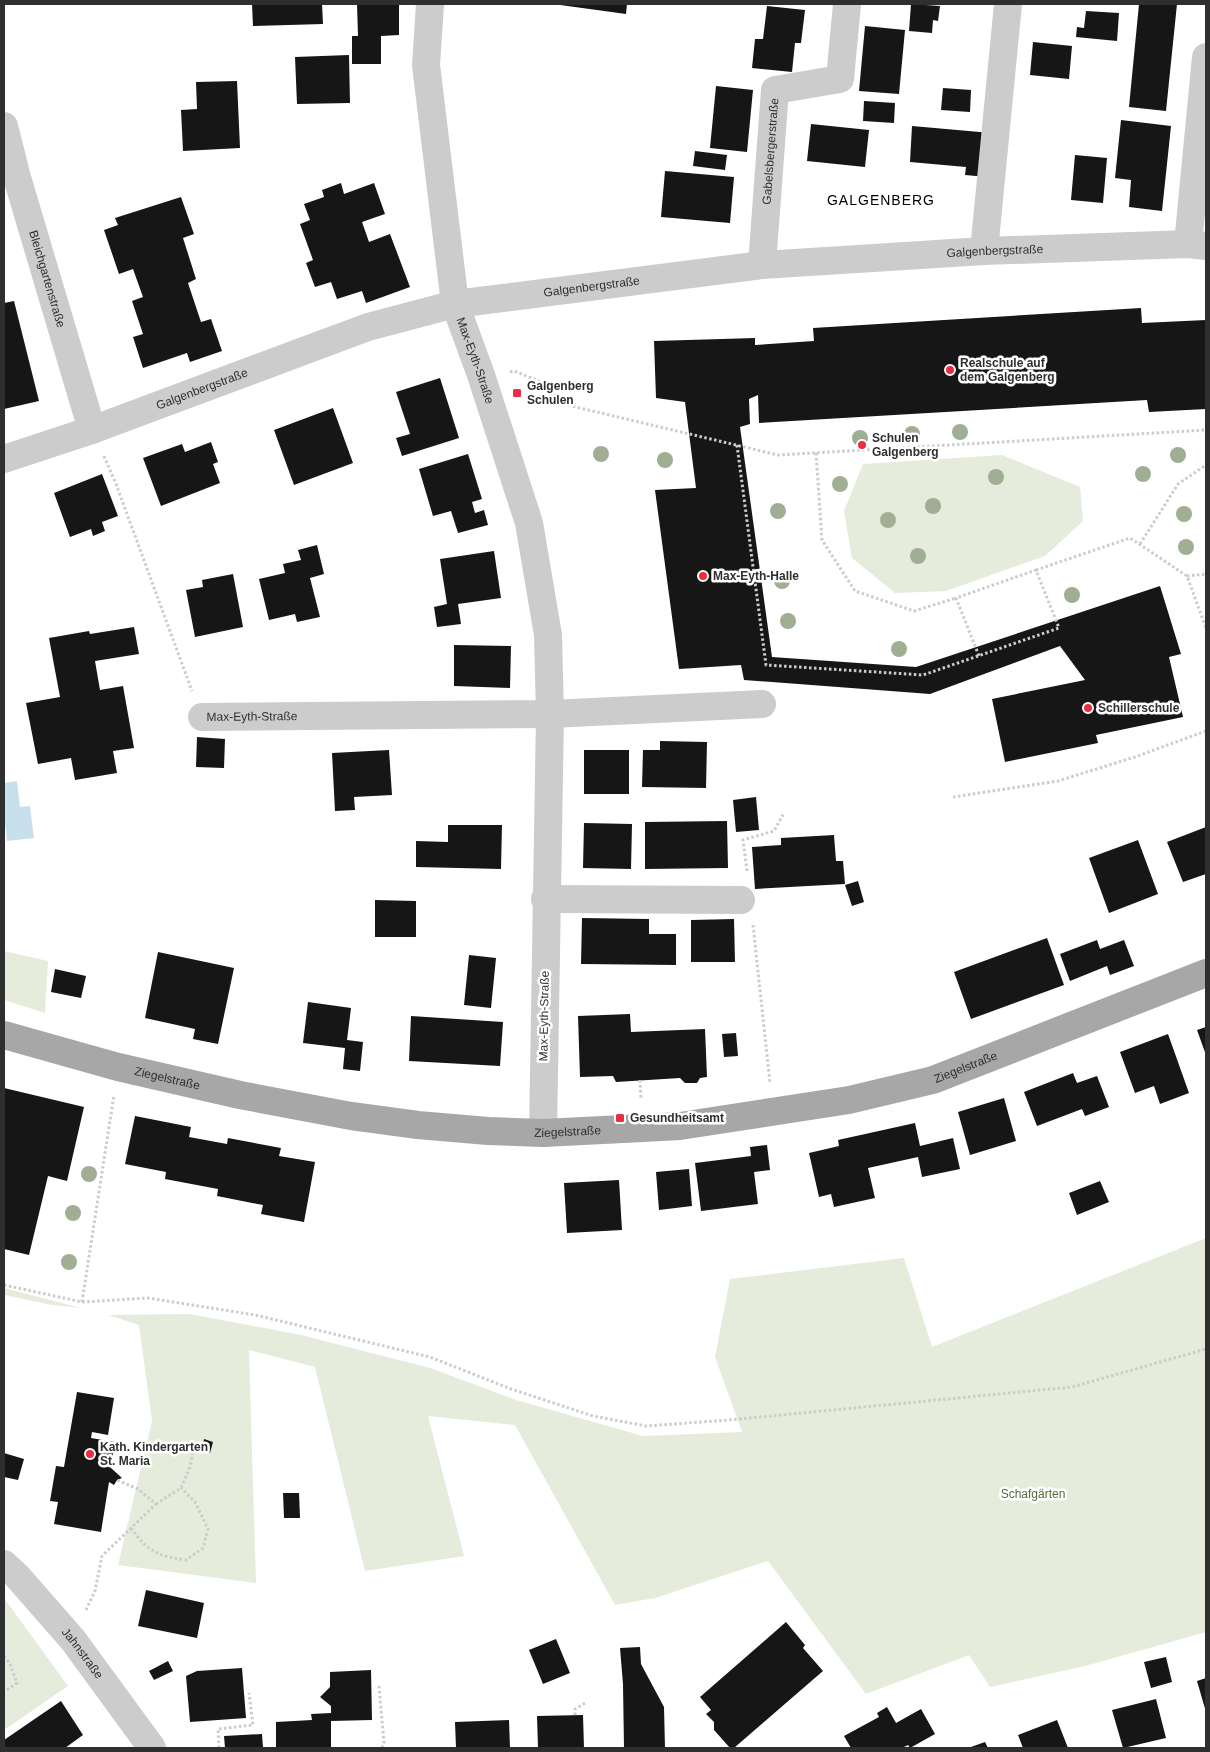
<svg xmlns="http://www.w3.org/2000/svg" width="1210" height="1752" font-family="Arial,sans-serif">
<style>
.green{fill:#e5ecdc}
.water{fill:#c8dfec}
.building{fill:#161616}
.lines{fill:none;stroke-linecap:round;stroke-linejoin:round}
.path{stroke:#ccc;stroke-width:3;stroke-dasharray:2.5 2.5;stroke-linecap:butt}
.minor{stroke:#ccc;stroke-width:28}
.major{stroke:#a7a7a7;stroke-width:28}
.tree{fill:#a0ae93}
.poi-dot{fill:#e82e40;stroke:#fff;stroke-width:2}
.labels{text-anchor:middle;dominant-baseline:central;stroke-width:5;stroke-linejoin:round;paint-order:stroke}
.street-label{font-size:12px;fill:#2f2f2f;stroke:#fff}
.poi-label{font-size:12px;font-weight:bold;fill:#2f2f2f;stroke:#fff;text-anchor:start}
.park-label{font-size:12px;fill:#536b3b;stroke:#fff}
.neighbourhood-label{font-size:14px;letter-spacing:1px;fill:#000;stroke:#fff}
</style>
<rect width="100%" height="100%" fill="#fff"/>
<path class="green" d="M1002,455L1080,487L1083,521L1045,556L946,591L895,593L852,558L844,511L863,464Z
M4,951L48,961L45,1013L4,1000Z
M1206,1238V1632L1089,1665L990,1687L969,1655L866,1694L768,1561L655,1598L615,1605L515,1425L428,1416L464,1556L365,1571L315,1367L249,1350L256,1583L118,1565L152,1421L139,1325L108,1315L190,1314L301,1335L430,1368L516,1400L643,1436L742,1432L715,1357L730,1279L904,1258L932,1347Z
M4,1288L81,1308L52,1305L4,1295Z
M4,1598L68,1686L4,1730Z"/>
<path class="water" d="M17,781L20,807L30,806L34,838L7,841L4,814V783Z"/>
<path class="building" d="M252,4H322L323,24L253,26Z
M357,4H399V35L381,36V64H352V36H358Z
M553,4H627L626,14Z
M911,4L940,6L938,21L933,20L932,33L909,31Z
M1139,4H1177L1166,111L1129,107Z
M767,6L805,10L801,43H795L792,72L752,68L755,39H763Z
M1086,11L1119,13L1117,41L1076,37L1077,27L1084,28Z
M865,26L905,30L899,94L859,91Z
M1033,42L1072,46L1069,79L1030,75Z
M349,55L350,103L297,104L295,57Z
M237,81L240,148L183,151L181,110L197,109L196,82Z
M716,86L753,90L747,152L710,148Z
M943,88L971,90L970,112L941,110Z
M864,101L895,103L894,123L863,121Z
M1121,120L1171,126L1162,211L1129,207L1131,180L1115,178Z
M811,124L869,130L865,167L807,161Z
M912,126L991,133L987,177L965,175L966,167L910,162Z
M695,151L727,155L725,170L693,166Z
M1075,155L1107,158L1103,203L1071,200Z
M665,171L734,177L730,223L661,217Z
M341,183L344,194L374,183L385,214L362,222L369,242L390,234L410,287L366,303L362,291L337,299L331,282L315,287L306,263L313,260L300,224L310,220L304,204L324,197L322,190Z
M181,197L194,234L183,238L196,279L188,283L201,322L211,319L222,351L190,362L187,353L143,368L133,337L143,334L132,301L143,297L133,269L119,274L104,230L118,225L115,218Z
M14,301L39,401L4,409V303Z
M1141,308L1142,323L1206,320V409L1149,412L1147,400L759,423L758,395L749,399L750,424L740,427L772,657L916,667L1160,586L1181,654L1169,657L1183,717L1096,735L1098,743L1005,762L992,699L1085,680L1060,646L930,694L744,680L741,665L679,669L655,490L696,488L685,402L656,398L654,341L755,338V345L814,341L813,328Z
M440,378L459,438L402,456L396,438L410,434L396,392Z
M333,408L353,463L294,485L274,430Z
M211,442L218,462L213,464L220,483L161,506L143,458L182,444L185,452Z
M468,454L482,499L472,502L475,513L484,510L488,525L458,533L451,511L433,516L419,469Z
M102,474L118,516L102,522L105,531L93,536L91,529L70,537L54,493Z
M317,545L324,574L310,578L320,617L297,622L295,614L269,620L259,579L285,573L283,564L301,560L298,550Z
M494,551L501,598L458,604L461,624L437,627L434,607L447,604L440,559Z
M233,574L243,627L195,637L186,590L203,587L202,580Z
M134,627L139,654L95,661L100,690L123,686L134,748L113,751L117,773L75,780L71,758L38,764L26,703L60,697L49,638L89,631L90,634Z
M454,645L511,646L510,688L454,686Z
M197,737L225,739L224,768L196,767Z
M660,741L707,742L706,788L642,787L643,750H660Z
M389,750L392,795L354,797L355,810L335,811L332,753Z
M584,750H629V794H584Z
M756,797L759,830L736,832L733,800Z
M727,821L728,868L645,869V822Z
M584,823L632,824L631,869L583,868Z
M448,825H502L501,869L416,867V841L448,842Z
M1206,827V874L1183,882L1167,842Z
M834,835L836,861H843L845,884L755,889L752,847L781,845V838Z
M1138,840L1158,894L1109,913L1089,858Z
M858,881L864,902L852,906L845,885Z
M375,900L416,901V937H375Z
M582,918L649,919V934H676V965L581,964Z
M734,919L735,962H691V920Z
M1047,938L1064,985L971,1019L954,972Z
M1097,940L1100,949L1124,940L1134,966L1110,975L1107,966L1070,981L1060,954Z
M158,952L234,968L218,1044L193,1039L195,1029L145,1018Z
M469,955L496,958L491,1008L464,1005Z
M55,969L86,976L81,998L51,992Z
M308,1002L351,1008L347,1040L363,1042L360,1071L343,1069L345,1048L303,1043Z
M630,1014L631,1032L705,1029L707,1077L700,1078L697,1083H685L680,1078L616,1082L613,1076L580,1077L578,1016Z
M411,1016L503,1022L500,1066L409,1061Z
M1206,1027V1055L1197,1030Z
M736,1033L738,1056L724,1057L722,1034Z
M1168,1034L1189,1093L1160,1104L1154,1086L1135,1093L1120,1052Z
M1073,1073L1077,1083L1097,1076L1109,1107L1085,1116L1082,1109L1037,1126L1024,1092Z
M4,1088L84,1107L67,1181L48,1176L29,1255L4,1249Z
M1004,1098L1016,1141L970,1155L958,1112Z
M135,1116L191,1127L189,1137L227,1144L228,1138L281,1148L279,1156L315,1162L304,1222L261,1214L263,1205L217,1196L218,1189L165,1179L166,1172L125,1164Z
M915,1123L920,1146L953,1138L960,1169L922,1177L918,1157L868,1168L875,1198L834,1207L831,1194L819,1197L809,1153L839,1146L838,1140Z
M767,1145L770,1170L754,1172L758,1204L701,1211L695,1163L751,1156L750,1147Z
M689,1169L692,1206L659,1210L656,1172Z
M619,1180L622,1230L567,1233L564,1183Z
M1100,1181L1109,1202L1077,1215L1069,1193Z
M77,1392L114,1398L108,1435L92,1432L91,1438L115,1442L111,1468L122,1478L117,1480L114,1485L109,1482L101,1532L54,1524L58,1502L50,1501L56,1466L64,1467Z
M204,1439L213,1442L210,1453L202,1451Z
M4,1453L24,1459L18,1480L4,1477Z
M283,1493H299L300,1518H284Z
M146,1590L204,1603L197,1638L138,1626Z
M786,1622L805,1645L803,1648L823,1671L734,1748H730L714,1730V1722L706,1714L711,1710L700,1697Z
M556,1639L570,1673L543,1684L529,1650Z
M640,1647L641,1664L664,1707L665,1748H624L623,1684L620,1648Z
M1166,1657L1172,1682L1151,1688L1144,1662Z
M168,1661L173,1671L154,1680L149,1671Z
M242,1668L246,1718L190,1722L186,1676L197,1671Z
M371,1670L372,1720L331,1721V1748H276V1722L312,1720L311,1714L331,1713V1706L320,1697L330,1687V1672Z
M1206,1678V1712L1197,1681Z
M1156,1699L1166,1738L1123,1748L1112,1710Z
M61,1701L83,1735L65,1748H4V1740Z
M887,1707L896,1723L921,1709L935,1734L910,1748L908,1745L902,1748H851L844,1736L879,1717L877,1713Z
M583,1715L584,1748H538L537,1716Z
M509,1720L510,1748H456L455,1722Z
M1057,1720L1068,1748H1023L1018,1735Z
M262,1734L263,1748H225L224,1736Z
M985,1742L988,1748H968Z"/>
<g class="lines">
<path class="path" d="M510,372L514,371L544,383L563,404L778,455L1206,430
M737,445L766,665L923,675L1059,628L1036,570L956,598L979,656
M816,453L822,540L855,591L914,611L956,598
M104,456L116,484L192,691
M1140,544L1178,484L1206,465
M1036,570L1130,538L1187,576L1206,628
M1187,576L1206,574
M953,797L1058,781L1135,757L1206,731
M747,871L743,840L774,831L784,813
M753,925L770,1083
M640,1080L641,1100
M4,1285L82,1302L148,1298L255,1315L430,1357L511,1389L593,1416L646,1426L729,1420L1072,1387L1206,1349
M82,1302L114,1095
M156,1504L181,1488L190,1467L195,1440
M131,1528C148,1552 158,1556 186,1560L203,1548L208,1529L195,1502L181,1488
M86,1610L95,1591L102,1556L156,1504L138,1489L117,1480
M4,1656L10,1664L17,1683L4,1692
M379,1686L384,1743L382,1748
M575,1715V1709L587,1702
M219,1748L218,1729L253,1725L249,1693"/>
<g class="minor">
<path id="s1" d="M430,4L426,65L455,304L481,375L529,523L548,635L550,714L543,1133"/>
<path id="s2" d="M4,126L16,174L92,430"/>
<path d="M1188,244L1206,57"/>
<path d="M984,251L1008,4"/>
<path id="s3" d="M762,265L775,90L840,79L847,4"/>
<path id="s4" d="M4,459L92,430L368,327L455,304L762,265L984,251L1188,244L1206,246"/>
<path id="s5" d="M202,717L550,714L762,704"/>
<path d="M545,899L741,900"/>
<path id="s6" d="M4,1564L17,1576L73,1640L152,1748"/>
</g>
<path class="major" id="s7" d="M4,1035L118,1067L240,1095L351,1116L418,1125L488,1131L543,1133L643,1128L680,1126L849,1100L933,1080L1206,973"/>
</g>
<g class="tree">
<circle cx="960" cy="432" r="8"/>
<circle cx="912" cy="434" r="8"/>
<circle cx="860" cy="438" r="8"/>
<circle cx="601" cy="454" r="8"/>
<circle cx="1178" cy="455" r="8"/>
<circle cx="665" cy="460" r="8"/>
<circle cx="1143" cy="474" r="8"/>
<circle cx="996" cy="477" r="8"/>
<circle cx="840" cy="484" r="8"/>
<circle cx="933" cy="506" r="8"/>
<circle cx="778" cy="511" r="8"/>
<circle cx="1184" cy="514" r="8"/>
<circle cx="888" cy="520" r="8"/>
<circle cx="1186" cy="547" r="8"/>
<circle cx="918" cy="556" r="8"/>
<circle cx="782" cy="581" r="8"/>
<circle cx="1072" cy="595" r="8"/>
<circle cx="788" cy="621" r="8"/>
<circle cx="899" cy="649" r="8"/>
<circle cx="89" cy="1174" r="8"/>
<circle cx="73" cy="1213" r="8"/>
<circle cx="69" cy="1262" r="8"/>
</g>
<g class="poi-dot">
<circle cx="950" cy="370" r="5"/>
<rect x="512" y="388" width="10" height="10" rx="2.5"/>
<circle cx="862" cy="445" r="5"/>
<circle cx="703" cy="576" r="5"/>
<circle cx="1088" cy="708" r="5"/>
<rect x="615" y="1113" width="10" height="10" rx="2.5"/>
<circle cx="90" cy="1454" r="5"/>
</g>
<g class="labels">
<g class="street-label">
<text stroke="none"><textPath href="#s3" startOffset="114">Gabelsbergerstraße</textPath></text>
<text stroke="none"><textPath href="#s4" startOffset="1020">Galgenbergstraße</textPath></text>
<text stroke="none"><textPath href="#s2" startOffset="159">Bleichgartenstraße</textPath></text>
<text stroke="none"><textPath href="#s4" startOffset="615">Galgenbergstraße</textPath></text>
<text stroke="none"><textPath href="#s1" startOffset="362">Max-Eyth-Straße</textPath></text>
<text stroke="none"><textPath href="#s4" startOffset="210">Galgenbergstraße</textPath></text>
<text stroke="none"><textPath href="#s5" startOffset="50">Max-Eyth-Straße</textPath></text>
<text transform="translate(544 1016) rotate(-89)">Max-Eyth-Straße</text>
<text stroke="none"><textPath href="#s7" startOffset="979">Ziegelstraße</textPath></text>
<text stroke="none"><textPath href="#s7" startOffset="169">Ziegelstraße</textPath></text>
<text stroke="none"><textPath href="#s7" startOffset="574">Ziegelstraße</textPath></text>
<text stroke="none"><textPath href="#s6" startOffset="119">Jahnstraße</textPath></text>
</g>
<g class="poi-label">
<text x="960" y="363">Realschule auf<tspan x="960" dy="14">dem Galgenberg</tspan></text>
<text x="527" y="386">Galgenberg<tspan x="527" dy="14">Schulen</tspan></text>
<text x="872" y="438">Schulen<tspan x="872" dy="14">Galgenberg</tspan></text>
<text x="713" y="576">Max-Eyth-Halle</text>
<text x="1098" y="708">Schillerschule</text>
<text x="630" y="1118">Gesundheitsamt</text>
<text x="100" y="1447">Kath. Kindergarten<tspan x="100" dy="14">St. Maria</tspan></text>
</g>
<g class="park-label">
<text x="1033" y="1494">Schafgärten</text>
</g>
<g class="neighbourhood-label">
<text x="881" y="200">GALGENBERG</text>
</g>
</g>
<rect width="1210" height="1752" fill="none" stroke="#2f2f2f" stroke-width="10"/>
</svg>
